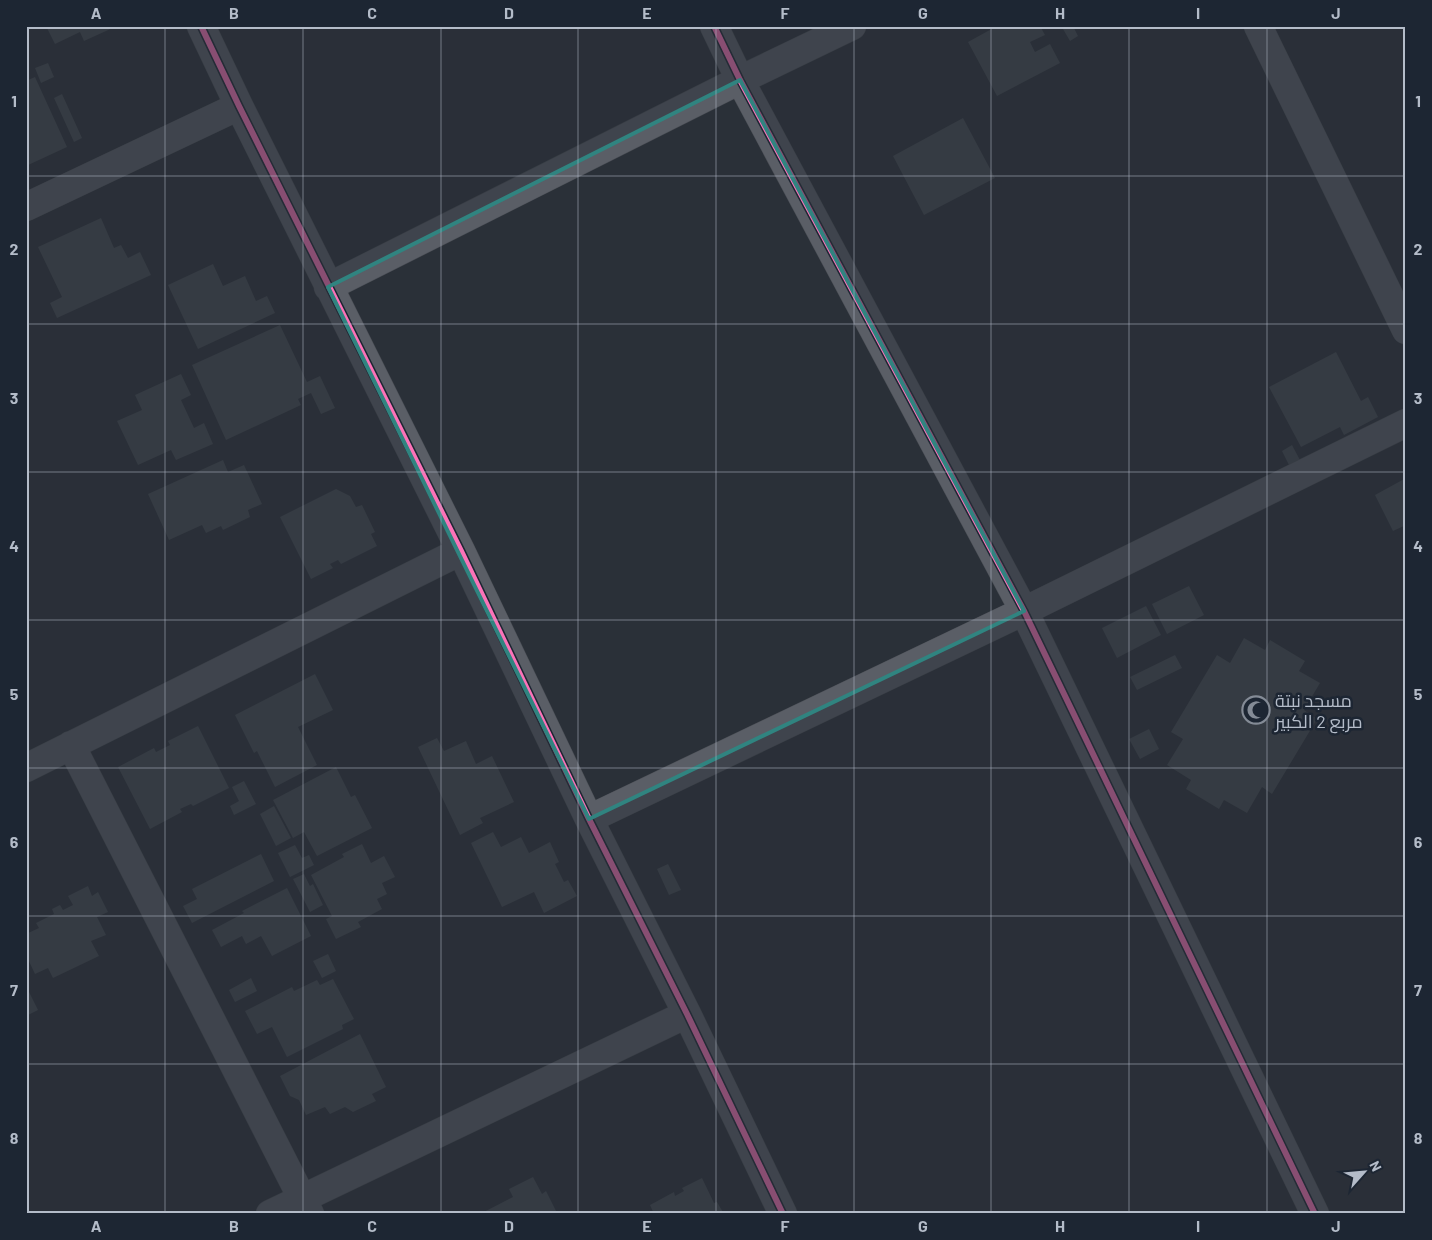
<svg xmlns="http://www.w3.org/2000/svg" width="1432" height="1240" font-family="Barlow,Cairo,sans-serif">
<style>
.building{fill:#444950}
.lines{fill:none;stroke-linecap:round;stroke-linejoin:round}
.minor-casing{stroke:#484c53;stroke-width:29}
.minor{stroke:#5a5e66;stroke-width:28}
.cycleway-casing{stroke:#1d2633;stroke-width:9}
.cycleway{stroke:#fb73b8;stroke-width:6}
.marked{fill:none;stroke:#308480;stroke-width:4;stroke-linejoin:round}
.grid{fill:none;stroke:#b4bcc9;stroke-width:1;stroke-opacity:0.55}
.labels{text-anchor:middle;dominant-baseline:central;stroke-width:5;stroke-linejoin:round;paint-order:stroke}
.poi-label{font-size:18px;fill:#b4bcc9;stroke:#1d2633;text-anchor:start}
.neatline{fill:none;stroke:#b4bcc9;stroke-width:2}
.grid-label{font-size:16px;text-anchor:middle;font-weight:bold;fill:#b4bcc9}
</style>
<rect width="100%" height="100%" fill="#2a3038"/>
<path class="building" d="M46,26H117L84,41L80,32L55,44Z
M997,26H1040L1045,35L1030,42L1035,52L1050,44L1060,63L997,96L968,42Z
M1069,26H1073L1078,36L1070,41L1063,29Z
M48,63L54,77L41,83L35,68Z
M35,77L67,147L26,166V81Z
M62,94L82,138L74,142L54,98Z
M963,118L995,178L924,215L893,156Z
M101,218L114,248L121,245L128,258L140,252L151,275L57,318L50,303L62,297L38,247Z
M213,264L223,286L245,276L256,301L267,296L275,313L198,349L168,285Z
M280,325L307,382L320,376L335,408L321,414L311,393L298,399L301,405L226,440L192,365Z
M1336,352L1361,401L1368,397L1378,417L1344,435L1340,427L1301,447L1269,387Z
M181,374L191,395L181,400L194,428L204,423L213,444L176,460L171,450L138,465L117,421L142,410L135,395Z
M1292,445L1301,462L1290,467L1282,451Z
M223,460L228,472L244,465L262,504L248,510L250,517L223,530L221,526L206,533L202,525L169,540L148,494Z
M1406,478V525L1393,531L1375,495Z
M336,489L350,496L356,507L362,505L375,532L371,534L377,546L341,564L338,560L330,564L333,568L311,579L280,517Z
M1189,586L1204,615L1167,634L1152,604Z
M1146,606L1161,635L1117,658L1102,628Z
M1244,638L1265,650L1270,640L1305,661L1299,671L1320,683L1304,710L1317,719L1272,794L1262,787L1247,813L1224,800L1219,809L1186,789L1191,780L1167,765L1183,739L1171,732L1217,655L1230,663Z
M1175,655L1182,668L1137,690L1130,677Z
M315,674L333,710L298,727L317,765L275,787L257,751L254,753L235,715Z
M198,726L229,788L193,806L191,804L180,809L182,812L150,829L118,767L154,748L156,752L170,745L168,741Z
M1149,729L1159,749L1140,759L1129,739Z
M437,738L444,751L466,741L476,764L492,756L514,802L480,818L483,823L460,835L418,747Z
M336,767L351,797L355,795L372,828L317,856L304,832L293,838L273,800Z
M244,781L256,804L234,815L230,806L239,801L232,787Z
M274,806L291,838L276,846L260,814Z
M493,832L501,847L521,837L529,853L550,842L559,862L555,864L564,882L568,880L577,896L544,913L534,892L502,907L471,843Z
M362,844L371,863L384,856L395,877L382,883L387,894L377,899L382,909L358,922L361,927L336,939L326,919L332,916L311,875L344,857L342,854Z
M295,845L302,858L309,855L314,865L290,877L278,853Z
M261,854L274,881L192,923L183,906L197,899L192,889Z
M668,864L681,890L669,895L657,869Z
M304,874L310,886L313,884L323,905L310,912L293,879Z
M88,886L92,896L98,892L108,912L97,917L106,935L91,941L99,956L53,978L48,968L35,974L26,955V934L39,928L36,923L54,914L52,909L60,905L63,910L73,905L68,896Z
M287,888L311,936L272,956L261,936L246,944L242,936L221,947L212,930L244,913L242,911Z
M328,954L336,971L322,978L313,961Z
M251,978L257,991L235,1002L229,990Z
M333,979L354,1019L342,1025L343,1029L287,1057L272,1027L257,1034L245,1011L292,987L294,991L317,980L320,985Z
M26,986L38,1010L26,1016Z
M360,1034L386,1087L372,1094L376,1101L353,1112L345,1107L330,1114L325,1107L306,1115L299,1100L290,1096L280,1076Z
M533,1177L542,1194L546,1191L556,1211L551,1214H480L513,1197L509,1189Z
M702,1178L714,1203L717,1202L724,1214H654L650,1205L674,1192L675,1196L684,1191L682,1188Z"/>
<g class="lines">
<g class="minor-casing">
<path id="minor" d="M201,26L239,106L461,551L589,819L687,1014L783,1214
M714,26L740,80L1024,611L1315,1214
M1258,26L1406,330
M26,207L239,106
M328,287L740,80L852,26
M71,745L310,1214
M26,768L461,551
M589,819L1024,611L1406,423
M270,1214L687,1014"/>
</g>
<use href="#minor" class="minor"/>
<g class="cycleway-casing">
<path id="cycleway" d="M201,26L239,106L461,551L589,819L687,1014L783,1214
M714,26L740,80L1024,611L1315,1214"/>
</g>
<use href="#cycleway" class="cycleway"/>
</g>
<path d="M0 0H1432V1240H0ZM740,80L1024,611L589,819L328,287Z" fill="#2a3038" fill-opacity=".55" fill-rule="evenodd"/>
<path class="marked" d="M740,80L1024,611L589,819L328,287Z"/>
<path class="grid" d="M165,26V1214M303,26V1214M441,26V1214M578,26V1214M716,26V1214M854,26V1214M991,26V1214M1129,26V1214M1267,26V1214M26,176H1406M26,324H1406M26,472H1406M26,620H1406M26,768H1406M26,916H1406M26,1064H1406"/>
<defs>
<g id="mosque-ring" transform="scale(1.4375)"><circle r="9.5" fill="#1d2633" stroke="#848b96" stroke-width="1.5"/><path d="M3.5-4.9A6 6 0 1 0 3.5 4.9A5 5 0 1 1 3.5-4.9Z" fill="#848b96"/></g>
</defs>
<g fill-rule="evenodd">
<use href="#mosque-ring" x="1256" y="710"/>
</g>
<g class="labels">
<g class="poi-label">
<text x="1275" y="700">مسجد نبتة<tspan x="1275" dy="21">مربع 2 الكبير</tspan></text>
</g>
</g>
<rect width="1432" height="1240" fill="none" stroke="#1d2633" stroke-width="55"/>
<g transform="translate(1364 1172) rotate(63)" stroke="#1d2633" stroke-width="4" paint-order="stroke">
<path d="M0-4L9 19L0 12L-9 19Z" fill="#b4bcc9"/>
<text y="-8" font-size="14" font-weight="bold" text-anchor="middle" fill="#b4bcc9">N</text>
</g>
<rect x="28" y="28" width="1376" height="1184" class="neatline"/>
<g class="grid-label">
<text x="96" y="19">A</text>
<text x="234" y="19">B</text>
<text x="372" y="19">C</text>
<text x="509" y="19">D</text>
<text x="647" y="19">E</text>
<text x="785" y="19">F</text>
<text x="923" y="19">G</text>
<text x="1060" y="19">H</text>
<text x="1198" y="19">I</text>
<text x="1336" y="19">J</text>
<text x="14" y="107">1</text>
<text x="1418" y="107">1</text>
<text x="14" y="255">2</text>
<text x="1418" y="255">2</text>
<text x="14" y="404">3</text>
<text x="1418" y="404">3</text>
<text x="14" y="552">4</text>
<text x="1418" y="552">4</text>
<text x="14" y="700">5</text>
<text x="1418" y="700">5</text>
<text x="14" y="848">6</text>
<text x="1418" y="848">6</text>
<text x="14" y="996">7</text>
<text x="1418" y="996">7</text>
<text x="14" y="1144">8</text>
<text x="1418" y="1144">8</text>
<text x="96" y="1232">A</text>
<text x="234" y="1232">B</text>
<text x="372" y="1232">C</text>
<text x="509" y="1232">D</text>
<text x="647" y="1232">E</text>
<text x="785" y="1232">F</text>
<text x="923" y="1232">G</text>
<text x="1060" y="1232">H</text>
<text x="1198" y="1232">I</text>
<text x="1336" y="1232">J</text>
</g>
</svg>
